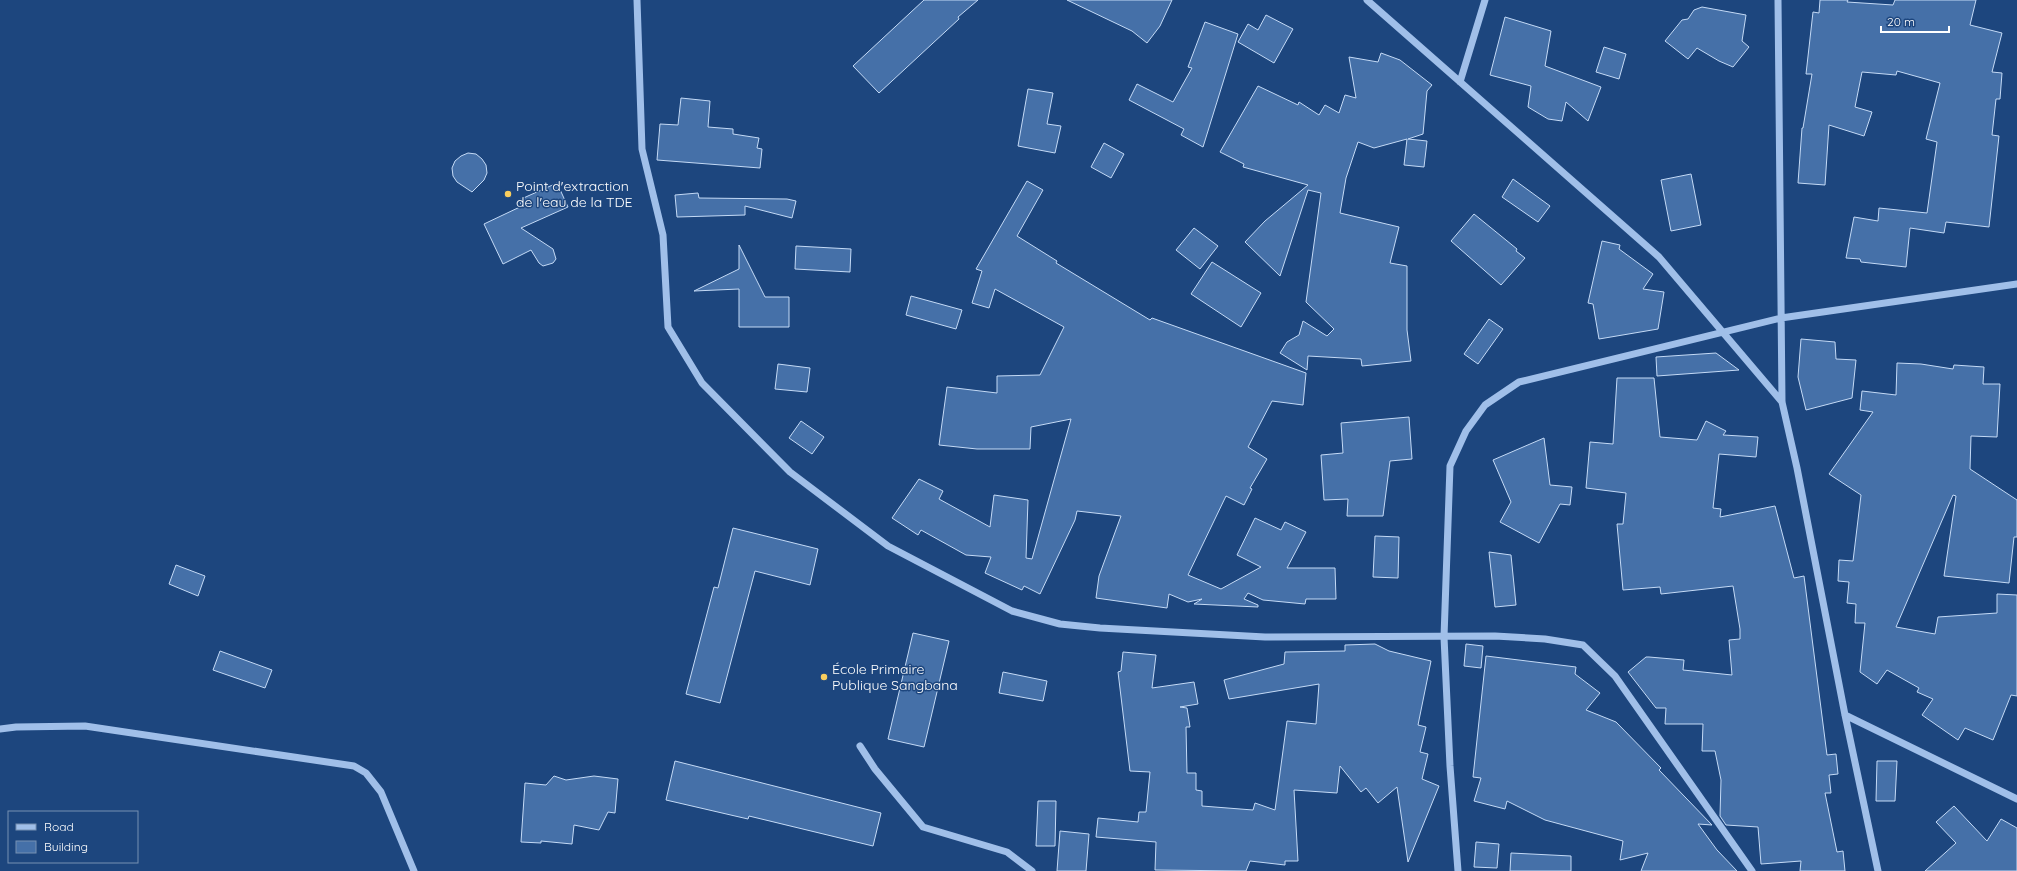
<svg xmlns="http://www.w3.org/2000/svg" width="2017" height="871" font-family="Quicksand,sans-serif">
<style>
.building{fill:#4570a8;stroke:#c4daf6}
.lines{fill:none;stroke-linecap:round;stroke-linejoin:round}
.minor{stroke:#a0bfe9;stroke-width:7}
.poi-dot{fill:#f9ce5e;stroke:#1d467e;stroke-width:1.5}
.labels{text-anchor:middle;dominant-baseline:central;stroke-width:3;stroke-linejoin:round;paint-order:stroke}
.poi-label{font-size:14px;fill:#fff;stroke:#1d467e;text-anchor:start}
</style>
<rect width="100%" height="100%" fill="#1d467e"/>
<path class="building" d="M924,0H978L958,17L959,19L879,93L853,66Z
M1067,0H1172L1160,26L1147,43L1132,31Z
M1820,0H1848L1847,2L1893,5L1895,0H1976L1970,25L2002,33L1992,72L2002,73L2000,99H1996L1992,135L1999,136L1989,227L1946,222L1944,233L1910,228L1906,267L1861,262L1860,259L1846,258L1854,217L1878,221L1879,208L1927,213L1937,142L1926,139L1940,83L1897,71L1896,75L1862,72L1855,107L1872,112L1864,136L1829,125L1825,185L1798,183L1802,128H1803L1812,74H1806L1813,12L1819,13Z
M1702,7L1746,15L1742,41L1749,47L1733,67L1719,61L1697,48L1688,59L1665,41L1682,20L1688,19L1694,10Z
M1266,15L1293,29L1274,63L1238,42L1248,24L1258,30Z
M1505,17L1551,31L1545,66L1601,87L1588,121L1566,102L1562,121L1548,119L1528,107L1531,86L1490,75Z
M1205,22L1238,34L1203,147L1181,135L1184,129L1129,100L1137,84L1173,102L1192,68L1188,67Z
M1604,47L1626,54L1619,79L1596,72Z
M1381,53L1400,60L1432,85L1427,91L1423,134L1408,139L1427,141L1424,167L1404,165L1407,139L1374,148L1358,142L1346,178L1340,213L1399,227L1390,263L1407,266V330L1411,361L1362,366L1361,359L1308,356L1307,370L1280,353L1287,342L1299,335L1303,321L1327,336L1334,329L1306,302L1321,193L1308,190L1280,276L1245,242L1265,221L1308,185L1243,167L1244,164L1220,152L1258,86L1298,105L1299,102L1319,115L1325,105L1339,113L1345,95L1356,98L1349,57L1378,62Z
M1028,89L1053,93L1047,124L1061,126L1055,153L1018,146Z
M681,98L710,101L708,127L733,129V134L759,138L757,148L762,149L760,168L657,160L660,124L678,125Z
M1104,143L1124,154L1111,178L1091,167Z
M468,153L476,154L482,159L486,165L487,173L484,180L472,192L457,182L453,176L452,168L455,161L461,156Z
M1691,174L1701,225L1671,231L1661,180Z
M1513,179L1550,206L1538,222L1502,197Z
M1027,181L1043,190L1017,236L1057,261L1056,263L1150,320L1152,318L1306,373L1303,405L1272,401L1248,447L1267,459L1250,488L1252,489L1244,505L1226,496L1188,575L1221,589L1261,567L1237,555L1255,518L1281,530L1285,522L1306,532L1287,568H1335L1336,599H1306L1305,604L1263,600L1248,593L1244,599L1258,605V607L1194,604L1202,599L1188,602L1169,594L1167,608L1096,598L1099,576L1121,516L1077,511L1075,520L1040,594L1024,586L1022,590L985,573L991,557L966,555L921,530L918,535L892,518L919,479L943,491L939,499L990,527L994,495L1028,500L1026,558L1032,559L1071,419L1031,427L1030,449H977L939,445L947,387L997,393V376L1040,375L1064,327L995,289L989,308L972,303L982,271L976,269Z
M557,183L568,207L521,228L553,249L556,259L553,263L543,266L539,263L531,250L503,264L484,224L522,206L519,200Z
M698,193L699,198L787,199L796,201L792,218L745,206V215L677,217L675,195Z
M1474,214L1517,249L1516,251L1525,258L1501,285L1451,241Z
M1194,228L1218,246L1200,269L1176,250Z
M1602,241L1620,245L1619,249L1653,274L1643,289L1664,292L1658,329L1599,339L1593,304L1588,303Z
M739,245L765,297H789V327H739V289L694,291L739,269Z
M796,246L851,249L850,272L795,269Z
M1212,262L1261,293L1241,327L1191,294Z
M911,296L962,310L956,329L906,315Z
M1489,319L1503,329L1478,364L1464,354Z
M1801,339L1835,342L1836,359L1856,360L1852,398L1806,410L1798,377Z
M1716,353L1739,370L1657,376L1656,357Z
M1897,363L1921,364L1953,369L1954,365L1984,367L1983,384H2000L1997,437L1971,436L1970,469L2017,500V537H2014L2009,583L1944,576L1956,496L1953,495L1896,627L1935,634L1938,617L1997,613V594L2017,595V696L2011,695L1993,740L1965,728L1958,740L1922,715L1933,699L1917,692L1919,688L1887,670L1877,684L1860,672L1865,623H1855L1856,604L1847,603L1849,582L1838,581L1839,560L1853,561L1861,495L1829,474L1873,412L1860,410L1862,391L1896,395Z
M778,364L810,368L807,392L775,389Z
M1617,378H1654L1660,437L1697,440L1706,421L1726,431L1723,435L1758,437L1756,457L1719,454L1713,508L1721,509L1720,517L1775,506L1794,578L1804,576L1827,755L1836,754L1838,774L1829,775L1831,793H1825L1837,852L1843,851L1845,871H1800L1801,861L1761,864L1758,827L1726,825L1720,816L1721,780L1715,751H1702L1703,724H1665L1666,708H1656L1628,672L1646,657H1649L1684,660L1683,670L1732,675L1729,640L1740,639V629L1733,586L1661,594L1660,587L1623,590L1617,524H1623L1626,493L1586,488L1590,442L1613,444Z
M1409,417L1412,459L1390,461L1383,516H1347L1348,499L1324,500L1321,455L1343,453L1341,423Z
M801,421L824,437L812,454L789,438Z
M1544,438L1550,485L1572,487L1570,505L1560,504L1539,543L1500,522L1511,502L1493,460Z
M733,528L818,549L810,585L755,571L720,703L686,694L714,587L718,588Z
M1375,536L1399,537L1398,578L1373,577Z
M1489,552L1511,555L1516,605L1495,607Z
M176,565L205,576L198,596L169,584Z
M913,633L949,641L924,747L888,739Z
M1375,644L1389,651L1431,661L1418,725L1426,727L1420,752L1428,754L1422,779L1439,786L1408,862L1397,787L1378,803L1366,788L1361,792L1340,766L1337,793L1294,790L1298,861H1285V865L1250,861L1246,871L1155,870L1156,842L1096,837L1098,818L1138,822L1139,812H1146L1150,772L1130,771L1118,672L1121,671L1123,652L1156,655L1152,688L1194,682L1198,704L1180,707L1187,708L1190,727H1186L1187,773H1196V790L1202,791V806L1253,810L1255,803L1275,810L1287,721L1316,724L1319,684L1229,699L1224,680L1284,664L1285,652L1345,651V645Z
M1466,644L1483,646L1481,668L1464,666Z
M220,651L272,670L265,688L213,670Z
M1486,656L1576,667L1575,674L1600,693L1586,710L1616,722L1661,768L1659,770L1712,825L1698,824L1717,850L1737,871H1641L1648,853L1620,860L1623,841L1545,820L1507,801L1505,809L1474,801L1481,778L1473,777Z
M1003,672L1047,681L1043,701L999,693Z
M675,761L881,813L873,846L749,816L748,819L666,800Z
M1877,761H1897L1895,801H1876Z
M554,776L566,780L594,776L618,779L615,813L608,812L599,830L574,825L572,844L541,841V843L521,842L525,783L546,785Z
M1038,801H1056L1055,846H1036Z
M1954,806L1987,841L2001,819L2017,828V871H1925L1956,843L1936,822Z
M1060,831L1089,834L1086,871H1057Z
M1476,842L1499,844L1497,868L1474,867Z
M1511,853L1571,856V871H1510Z"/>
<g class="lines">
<path class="minor" d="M637,0L642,149L663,235L668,327L702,383L790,472L888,546L1012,611L1060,624L1100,628L1265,637L1495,636L1545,639L1583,645L1615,676L1752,871
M1367,0L1659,257L1782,402
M1778,0L1782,402L1797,468L1845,715L1878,871
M1460,82L1485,0
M1845,715L2017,799
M0,729L16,727L85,726L354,766L366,773L381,792L414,871
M860,746L875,769L923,827L1007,852L1032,871
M1458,871L1450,766L1444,637L1450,466L1466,431L1485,405L1519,382L1781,318L2017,284"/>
</g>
<g class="poi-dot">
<circle cx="508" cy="194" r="4"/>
<circle cx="824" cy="677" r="4"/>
</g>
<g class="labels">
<g class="poi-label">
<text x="516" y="186">Point d'extraction<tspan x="516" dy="16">de l'eau de la TDE</tspan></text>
<text x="832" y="669">École Primaire<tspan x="832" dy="16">Publique Sangbana</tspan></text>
</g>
</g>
<rect x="8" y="811" width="130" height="52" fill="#1d467e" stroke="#7790b2"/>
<rect x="16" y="824" width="20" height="6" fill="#a0bfe9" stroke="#7790b2"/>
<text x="44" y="831" font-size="12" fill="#ffffff">Road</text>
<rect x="16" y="841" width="20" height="12" fill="#4570a8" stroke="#7790b2"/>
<text x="44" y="851" font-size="12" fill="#ffffff">Building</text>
<path d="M1881 26v6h68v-6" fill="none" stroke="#ffffff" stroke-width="2"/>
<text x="1887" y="26" font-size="12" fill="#ffffff" stroke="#1d467e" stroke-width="3" paint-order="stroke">20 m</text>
</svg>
